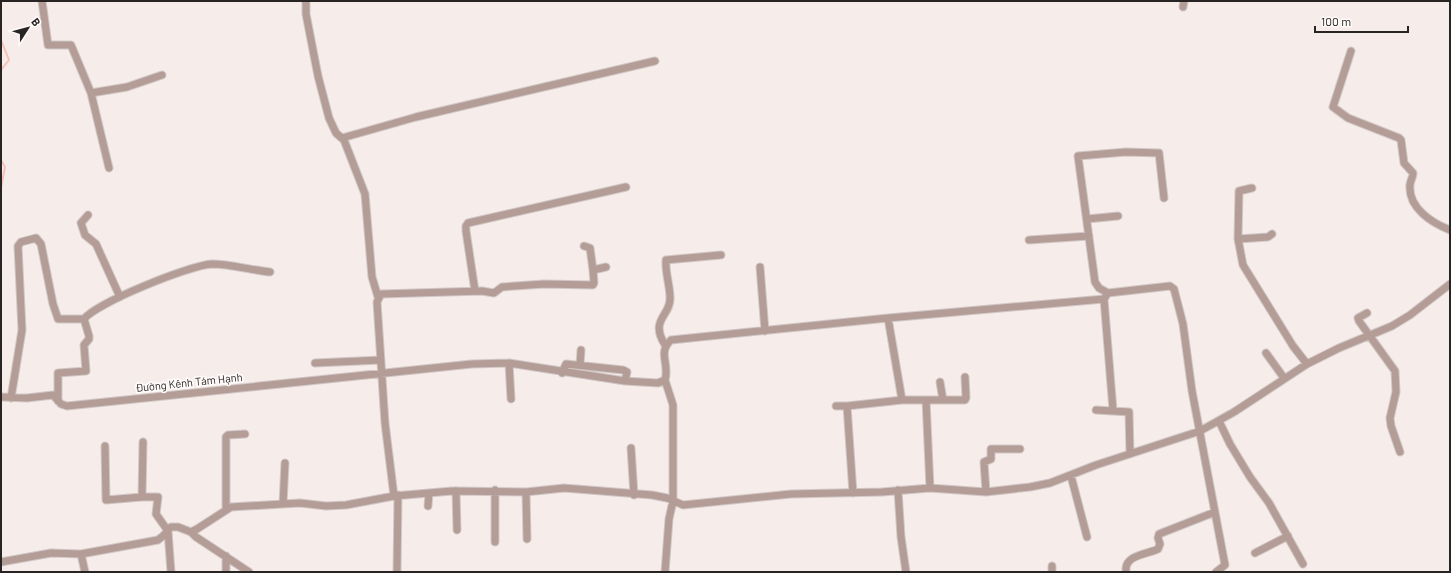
<svg xmlns="http://www.w3.org/2000/svg" width="1451" height="573" font-family="Barlow,sans-serif">
<style>
.lines{fill:none;stroke-linecap:round;stroke-linejoin:round}
.stream{stroke:#f8c1b7;stroke-width:2}
.street-casing{stroke:#d1c8c6;stroke-width:9}
.street{stroke:#b49c97;stroke-width:7}
.labels{text-anchor:middle;dominant-baseline:central;stroke-width:3.5;stroke-linejoin:round;paint-order:stroke}
.street-label{font-size:11px;fill:#272423;stroke:#fffbfa}
</style>
<rect width="100%" height="100%" fill="#f6ecea"/>
<g class="lines">
<path class="stream" d="M1,40L9,60L1,70
M1,160L5,167L1,188"/>
<g class="street-casing">
<path id="street" d="M42,1L48,45H71L91,93L109,168
M306,1V14L318,76L329,118L336,133L344,140L365,194L372,277L378,297
M1183,7L1184,1
M1351,51L1333,107L1348,118L1399,138L1401,140L1404,163L1413,173C1413,178 1410,181 1410,185C1408,208 1432,223 1450,230
M91,93L127,87L162,75
M342,138L416,117L655,61
M1252,188L1239,191L1238,239L1243,265L1293,346L1307,364
M88,215L81,223L85,235L96,244L120,297
M1087,219L1118,216
M1238,239L1268,237L1272,234
M1029,240L1089,236
M584,246L590,248L593,270
M760,267L765,331
M475,291L466,231V226L468,223L626,187
M1108,293L1099,288L1095,282L1078,156L1126,152L1159,153L1164,198
M1104,299L1113,410
M1367,313L1358,318L1359,321L1395,371L1396,392L1390,418L1391,426L1400,452
M888,318L902,400
M665,345C649,319 671,316 670,298C670,285 665,273 666,260L721,255
M1266,353L1284,378
M315,363L381,360
M509,363L511,399
M580,365L581,350
M562,373L566,364L623,370L627,372L625,381
M665,380L673,405V501L669,519L665,572
M940,382L943,400
M1,397L27,398L53,395L61,404L67,406L472,364L509,363L625,381L658,383L665,380C670,364 657,353 671,340L888,318L1104,299L1108,293L1170,286L1174,289L1183,324L1192,391L1225,565L1216,572
M11,398L22,330L18,246L21,242L36,238L41,244L53,304L58,319H84
M926,400L930,488
M58,401V373L86,371L84,345L89,339V336L84,319C96,303 190,265 212,264C230,264 251,270 270,272
M836,406H847L853,493
M847,406L902,400H965L966,398L965,377
M1096,410L1129,412L1130,454
M1219,421L1230,444L1250,477L1269,503L1303,564
M105,446L106,500L142,497H158L156,514L168,531L171,572
M631,448L634,495
M1071,476L1087,537
M898,490L901,537L906,572
M456,491L457,530
M526,492L527,539
M986,492L984,462L991,459V449H1020
M394,496L385,423L377,302L381,294L482,291L494,293L502,287L544,284L593,285L594,283L593,270L606,267
M142,497L143,442
M283,504L285,463
M428,506L429,493
M226,510V437L228,435L245,434
M191,532L196,537L249,572
M495,542V490
M1255,553L1288,536
M81,554L85,572
M226,556V572
M1,562L51,553L81,554L158,540L163,536L171,527H178L191,532L197,529L231,507L300,503L326,506L346,505L394,496L452,491L526,492L564,488L652,495L667,498L683,505L791,494L882,492L930,488L986,492L1030,487L1050,483L1096,465L1200,431L1234,412L1307,364L1339,348L1392,326L1410,315L1450,284
M1052,566V572
M1126,570C1125,555 1148,554 1158,549L1160,544L1158,538L1159,534L1215,512
M397,572L398,495"/>
</g>
<use href="#street" class="street"/>
</g>
<g class="labels">
<g class="street-label">
<text transform="translate(189 382) rotate(-6)">Đường Kênh Tám Hạnh</text>
</g>
</g>
<rect width="1451" height="573" fill="none" stroke="#272423" stroke-width="4"/>
<g transform="translate(28 28) rotate(54)" stroke="#fffbfa" stroke-width="3" paint-order="stroke">
<path d="M0-3L7 15L0 10L-7 15Z" fill="#272423"/>
<text y="-6" font-size="11" font-weight="bold" text-anchor="middle" fill="#272423">B</text>
</g>
<path d="M1315 26v6h93v-6" fill="none" stroke="#272423" stroke-width="2"/>
<text x="1321" y="26" font-size="12" fill="#272423" stroke="#fffbfa" stroke-width="3" paint-order="stroke">100 m</text>
</svg>
